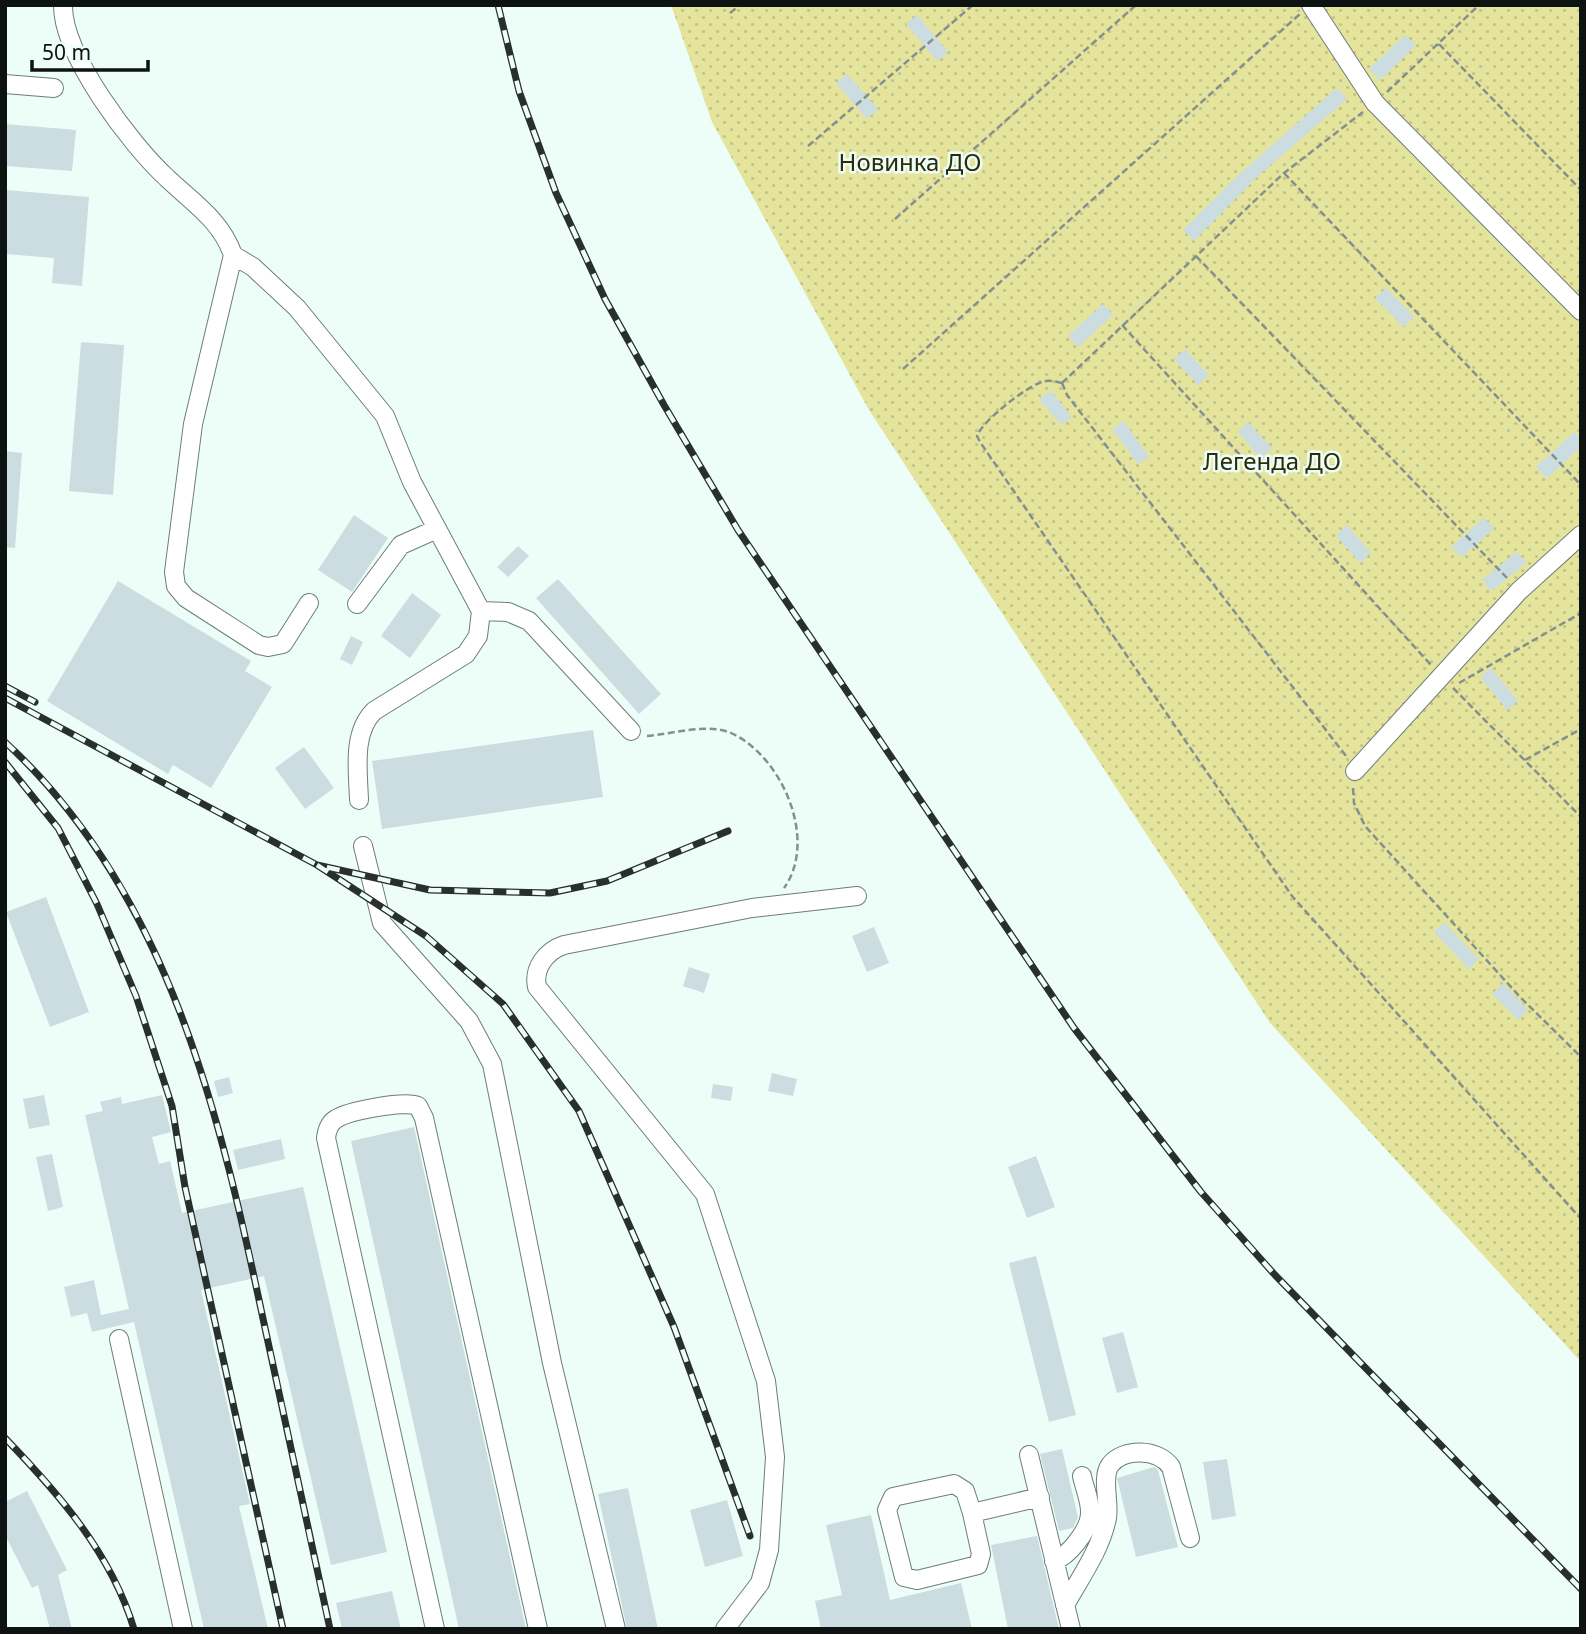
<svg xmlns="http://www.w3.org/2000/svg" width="1586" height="1634" font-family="'Noto Sans',sans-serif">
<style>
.park{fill:url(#park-dots)}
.building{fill:#cbdde0}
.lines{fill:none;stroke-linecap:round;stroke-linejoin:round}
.minor-casing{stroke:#6d7d78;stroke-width:20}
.path{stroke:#84908d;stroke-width:2.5;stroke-dasharray:7 3.5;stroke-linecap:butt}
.minor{stroke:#fff;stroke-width:18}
.rail-casing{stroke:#282f2d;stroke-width:7}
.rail{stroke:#edfef9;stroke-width:4.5;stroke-dasharray:13;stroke-linecap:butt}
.labels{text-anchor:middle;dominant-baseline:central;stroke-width:5;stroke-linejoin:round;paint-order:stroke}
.park-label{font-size:24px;fill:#2d2c09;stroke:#edfef9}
</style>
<defs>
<pattern id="park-dots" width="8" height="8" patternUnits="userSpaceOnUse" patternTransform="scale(1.75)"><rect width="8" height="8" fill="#e4e49d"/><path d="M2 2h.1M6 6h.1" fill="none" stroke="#c2c386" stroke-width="1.8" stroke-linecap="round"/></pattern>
</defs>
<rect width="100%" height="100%" fill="#edfef9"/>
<path class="park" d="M671,5H1581V1362L1270,1023L869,410L712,122Z"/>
<path class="building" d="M917,15L948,52L937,61L906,24Z
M1405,35L1416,45L1380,80L1369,69Z
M847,74L878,109L867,119L836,83Z
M1337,88L1347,99L1257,177L1194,241L1183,230L1235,178Z
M5,124L76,130L72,171L5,166Z
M5,190L89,197L82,286L52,283L54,258L5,254Z
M1386,288L1414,317L1403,327L1375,298Z
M1103,304L1113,315L1078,347L1068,336Z
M81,342L124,345L113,495L69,491Z
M1185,349L1209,375L1198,385L1174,359Z
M1051,391L1072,417L1061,425L1039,399Z
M1124,421L1149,457L1138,464L1112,429Z
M1248,422L1272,448L1261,459L1238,432Z
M1574,432L1581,439V447L1547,478L1536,467Z
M5,451L22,453L15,548L5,547Z
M354,515L388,538L352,592L318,570Z
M1484,518L1495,528L1462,557L1451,547Z
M1347,525L1371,553L1360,563L1336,535Z
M518,546L529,556L508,577L497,567Z
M1516,552L1527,562L1492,591L1482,580Z
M558,579L661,694L639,714L536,598Z
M118,581L251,661L245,671L272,687L211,788L173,765L168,774L47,701Z
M412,593L441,615L410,658L381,636Z
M351,636L363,642L352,665L340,659Z
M1491,668L1518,701L1507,710L1480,677Z
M593,730L603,797L382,829L372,761Z
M304,747L334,788L305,809L275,768Z
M46,897L89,1012L50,1027L6,912Z
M1444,922L1479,959L1469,969L1434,932Z
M874,927L889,963L867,972L852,936Z
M689,967L710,974L704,993L683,986Z
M1503,983L1528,1010L1518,1020L1492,994Z
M772,1073L797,1079L793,1096L768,1091Z
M229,1077L233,1093L218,1097L214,1081Z
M713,1084L733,1087L731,1101L711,1098Z
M44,1095L50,1125L29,1129L23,1099Z
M162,1095L171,1132L152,1137L159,1164L170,1161L182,1213L303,1187L387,1552L331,1565L264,1276L201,1290L250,1504L239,1506L268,1629H204L134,1322L92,1332L87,1313L71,1317L64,1287L94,1280L101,1315L129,1309L85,1115L103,1111L100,1102L121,1097L122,1104Z
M414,1127L526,1629H459L351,1141Z
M281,1139L285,1159L238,1170L233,1150Z
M52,1154L63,1207L48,1211L36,1157Z
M1036,1156L1055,1207L1027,1218L1008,1167Z
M1036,1256L1076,1415L1049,1422L1009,1263Z
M1123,1332L1138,1387L1117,1393L1102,1338Z
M1062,1449L1078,1517L1073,1528L1059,1531L1040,1454Z
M1227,1459L1236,1516L1212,1520L1203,1462Z
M1154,1467L1158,1470L1178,1547L1136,1557L1117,1478Z
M628,1488L658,1629H627L598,1494Z
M27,1491L67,1570L58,1575L72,1629H50L38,1585L32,1588L5,1535V1502Z
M727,1500L743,1556L705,1567L690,1510Z
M871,1515L890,1600L961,1583L972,1629H821L815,1601L842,1595L826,1525Z
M1037,1536L1059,1629H1008L991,1545Z
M392,1591L401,1629H342L336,1603Z"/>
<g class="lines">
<g class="minor-casing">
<path id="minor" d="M63,5C62,54 131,145 167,178C192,202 221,220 233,255L193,424L174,572L176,586L186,598L259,645L268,647L283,644L309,603
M1311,5L1375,103L1581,311
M5,84L54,88
M233,255L253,267L297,308L385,416L412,482L481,611L478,636L466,654L374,711C352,733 358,770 359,800
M357,604L401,545L437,529
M481,611L508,612L529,621L631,731
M1355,771L1519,591L1581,535
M363,846L382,923L469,1021L492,1064L552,1363L616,1629
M119,1339L183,1629
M1029,1455L1071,1629
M972,1513L965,1491L954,1484L893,1497L887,1510L904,1577L917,1580L978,1565L981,1554L972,1513L1040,1497
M1054,1561C1069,1556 1089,1530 1090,1514C1091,1502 1084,1487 1082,1476
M1065,1605C1080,1578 1101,1549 1107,1518C1110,1502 1101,1478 1110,1465C1123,1448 1158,1448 1171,1467L1190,1538
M435,1629L326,1138C327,1130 329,1123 336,1119C348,1111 405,1100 418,1106L424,1118L538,1629
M725,1629L760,1583L769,1550L775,1457L766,1381L705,1194L537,987C533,968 546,951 564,945L752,908L857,896"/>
</g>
<path class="path" d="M730,13L740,5
M1439,44L1581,190
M1387,92L1479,5
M808,146L973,5
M1284,173L1581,485
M895,219L1136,5
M1196,256L1507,578
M1122,325L1431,665
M903,369L1300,14
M1062,383C1057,382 1051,380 1046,381C1030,383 982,421 977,436L980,442L1292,896L1581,1219
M1062,383L1067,395L1346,756
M1062,383L1284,173L1363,112
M1459,683L1581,613
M1453,688L1581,817
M647,736C673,734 709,722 733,734C783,758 818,841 784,888
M1525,760L1581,729
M1353,788L1354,803L1365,826L1520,997L1581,1057"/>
<use href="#minor" class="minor"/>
<g class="rail-casing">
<path id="rail" d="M498,5L519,91L556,193L605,299L664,405L738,530L1074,1028L1201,1192L1275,1275L1581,1589
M5,686L35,702
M5,698L317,865L430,890L550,893L607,881L728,831
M5,742C170,893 221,1119 265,1328C287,1428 308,1529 330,1629
M5,762L58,828L97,904L136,996L172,1106L185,1187L283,1629
M317,865L426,936L503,1004L579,1111L674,1327L750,1536
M5,1438C59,1494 111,1553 134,1629"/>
</g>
<use href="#rail" class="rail"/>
</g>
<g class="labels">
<g class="park-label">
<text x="910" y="161">Новинка ДО</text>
<text x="1272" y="460">Легенда ДО</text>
</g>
</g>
<rect width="1586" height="1634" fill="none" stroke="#0d1311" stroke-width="14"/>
<path d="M32 60v10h116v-10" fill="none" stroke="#0d1311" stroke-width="3.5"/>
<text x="42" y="60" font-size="21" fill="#0d1311" stroke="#edfef9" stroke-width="5" paint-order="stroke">50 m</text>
</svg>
